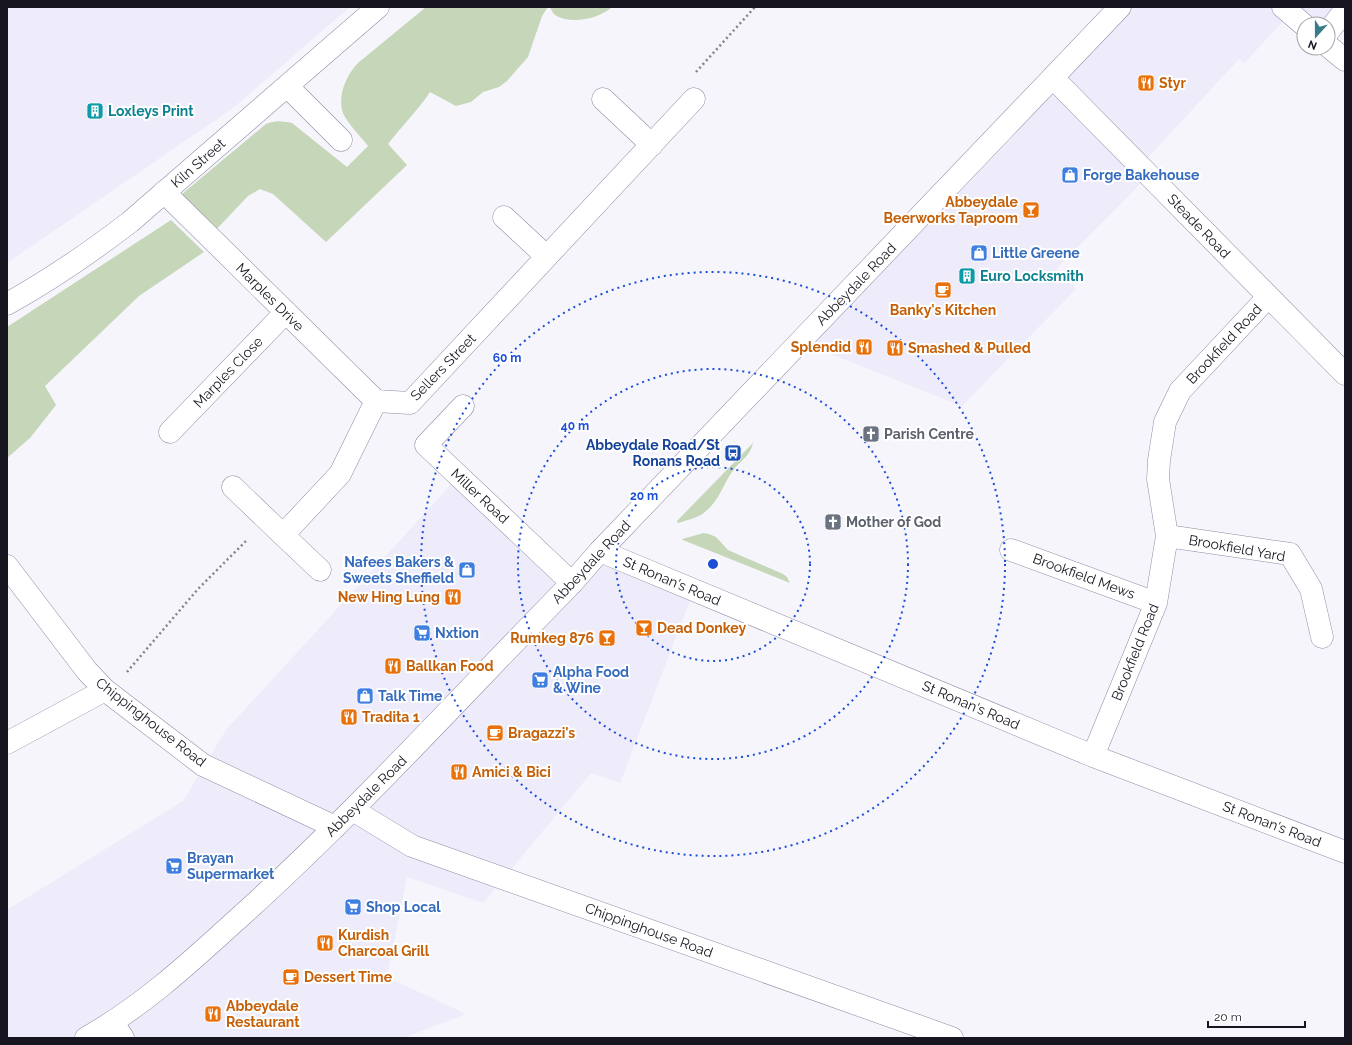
<svg xmlns="http://www.w3.org/2000/svg" width="1352" height="1045" font-family="Raleway,sans-serif">
<style>
.built{fill:#eeebfa}
.green{fill:#c6d6b8}
.lines{fill:none;stroke-linecap:round;stroke-linejoin:round}
.street-casing{stroke:#908ba6;stroke-width:23}
.primary-casing{stroke:#908ba6;stroke-width:23}
.path{stroke:#84838b;stroke-width:2.5;stroke-dasharray:2 3;stroke-linecap:butt}
.street{stroke:#fff;stroke-width:22}
.primary{stroke:#fff;stroke-width:22}
.ring{fill:none;stroke:#1d4ed8;stroke-width:2;stroke-dasharray:2 4}
.labels{text-anchor:middle;dominant-baseline:central;stroke-width:4;stroke-linejoin:round;paint-order:stroke}
.food-label{font-size:14px;font-weight:bold;fill:#c56008;stroke:#fff;text-anchor:start}
.culture-label{font-size:14px;font-weight:bold;fill:#0d838f;stroke:#fff;text-anchor:start}
.street-label{font-size:14px;fill:#17151f;stroke:#fff}
.shop-label{font-size:14px;font-weight:bold;fill:#366cbe;stroke:#fff;text-anchor:start}
.worship-label{font-size:14px;font-weight:bold;fill:#5b616d;stroke:#fff;text-anchor:start}
.transit-label{font-size:14px;font-weight:bold;fill:#164399;stroke:#fff;text-anchor:end}
.centre{fill:#1d4ed8;stroke:#fff;stroke-width:2}
.ring-label{font-size:12px;text-anchor:middle;font-weight:bold;fill:#1d4ed8;stroke:#fff;stroke-width:4;stroke-linejoin:round;paint-order:stroke}
</style>
<rect width="100%" height="100%" fill="#f6f5fb"/>
<path class="built" d="M7,7H350L233,108L7,263Z
M1120,7H1345L1328,24H1304L1290,14L1244,63L1239,59L1140,166L1149,175L1056,269L1076,289L962,406L800,342Z
M459,476L572,583L600,551L694,590L620,783L591,773L483,903L407,877L387,977L466,1014L403,1038H7V910L183,801L226,730Z"/>
<path class="green" d="M426,7H548L542,16L528,57L507,81L499,87L483,92L471,102L456,106L430,92C418,110 402,126 388,144L407,165L326,242L273,194L260,189L248,196L212,234L176,199L266,124C275,120 282,121 292,123L347,167L368,146C361,137 351,127 345,117C335,100 346,75 358,63Z
M550,7H612C599,19 570,25 555,15C553,13 551,10 550,7Z
M171,220L204,252L139,296L45,386L56,405L30,438L7,458V327Z
M753,443C751,454 742,460 735,468C724,481 720,500 706,511C699,518 687,520 678,523L677,521Z
M704,533L709,534L716,537L728,550L783,574L787,577L790,583L683,540L682,539Z"/>
<g class="lines">
<g class="street-casing">
<path id="street" d="M1283,7L1304,25
M1328,32L1345,10
M1328,46L1345,60
M1053,78L1345,374
M288,87L341,140
M603,99L652,145
M164,192L376,401
M504,217L546,256
M7,304C50,280 91,252 130,222L378,7
M376,401L410,403L694,99
M463,406L426,445L572,583
M170,432L286,312
M233,487L283,535
M1167,536L1290,554L1311,589L1322,637
M1011,550L1156,603
M600,551L1093,756L1345,852
M7,566L87,671L105,690L203,765L335,827
M320,570L283,535L340,474L376,401
M7,743L105,690
M1093,756L1156,603L1167,536L1158,479L1159,460L1165,422L1180,391L1268,297
M353,810L412,846L952,1038
M113,1023L123,1038"/>
</g>
<g class="primary-casing">
<path id="primary" d="M86,1038C141,1007 185,967 231,925C351,818 459,698 572,583L600,551L1120,7"/>
</g>
<path class="path" d="M696,72L755,7
M127,672L198,589L247,540"/>
<use href="#street" class="street"/>
<use href="#primary" class="primary"/>
</g>
<g class="ring">
<circle cx="713" cy="564" r="97"/>
<circle cx="713" cy="564" r="195"/>
<circle cx="713" cy="564" r="292"/>
</g>
<defs>
<g id="restaurant-square" transform="scale(0.9)"><rect x="-9" y="-9" width="18" height="18" rx="4" fill="#e8710a" stroke="#fff"/><path d="M-5-6h1v4h1v-4h1v4h1v-4h1v5L-1.5 .5V6h-2V.5L-5-1ZM5-6V6H3V1.5H1.5Q1.5-4 5-6Z" fill="#fff"/></g>
<g id="building-square" transform="scale(0.9)"><rect x="-9" y="-9" width="18" height="18" rx="4" fill="#0f9aa8" stroke="#fff"/><path d="M-4-6H4V6H1V3H-1V6H-4ZM-2.5-4.3h1.7v1.8h-1.7ZM.8-4.3h1.7v1.8H.8ZM-2.5-1h1.7V.8h-1.7ZM.8-1h1.7V.8H.8Z" fill="#fff"/></g>
<g id="shop-square" transform="scale(0.9)"><rect x="-9" y="-9" width="18" height="18" rx="4" fill="#3f7fe0" stroke="#fff"/><path d="M-5-2.5h2.3a2.7 3.5 0 0 1 5.4 0H5L5.5 6h-11ZM-1.5-2.5h3a1.5 2.3 0 0 0-3 0Z" fill="#fff"/></g>
<g id="bar-square" transform="scale(0.9)"><rect x="-9" y="-9" width="18" height="18" rx="4" fill="#e8710a" stroke="#fff"/><path d="M-6-5H6L.8 .8V4.5H3.5V6h-7V4.5H-.8V.8Z" fill="#fff"/></g>
<g id="cafe-square" transform="scale(0.9)"><rect x="-9" y="-9" width="18" height="18" rx="4" fill="#e8710a" stroke="#fff"/><path d="M-5.5-4.5H6V0H3Q3 3.5 0 3.5H-2.5Q-5.5 3.5-5.5 0ZM3-3.2v2h1.7v-2ZM-6 4.5H4V6H-6Z" fill="#fff"/></g>
<g id="church-square" transform="scale(0.9)"><rect x="-9" y="-9" width="18" height="18" rx="4" fill="#6b7280" stroke="#fff"/><path d="M-1.2-6h2.4v3.5h3.3v2.4h-3.3V6h-2.4V-.1h-3.3v-2.4h3.3Z" fill="#fff"/></g>
<g id="bus-square" transform="scale(0.9)"><rect x="-9" y="-9" width="18" height="18" rx="4" fill="#1a4fb4" stroke="#fff"/><path d="M-5-6H5V4H4V6H2V4H-2V6H-4V4H-5ZM-3.5-4V0h7V-4ZM-3.5 1.2v1.5H-2V1.2ZM2 1.2v1.5H3.5V1.2Z" fill="#fff"/></g>
<g id="supermarket-square" transform="scale(0.9)"><rect x="-9" y="-9" width="18" height="18" rx="4" fill="#3f7fe0" stroke="#fff"/><path d="M-6-5.5h2.5l.6 2H6L4.5 2H-2.5L-4.4-4H-6ZM-1.5 3.2a1.3 1.3 0 1 0 .1 0ZM3 3.2a1.3 1.3 0 1 0 .1 0Z" fill="#fff"/></g>
</defs>
<g fill-rule="evenodd">
<use href="#restaurant-square" x="1146" y="83"/>
<use href="#building-square" x="95" y="111"/>
<use href="#shop-square" x="1070" y="175"/>
<use href="#bar-square" x="1031" y="210"/>
<use href="#shop-square" x="979" y="253"/>
<use href="#building-square" x="967" y="276"/>
<use href="#cafe-square" x="943" y="290"/>
<use href="#restaurant-square" x="864" y="347"/>
<use href="#restaurant-square" x="895" y="348"/>
<use href="#church-square" x="871" y="434"/>
<use href="#bus-square" x="733" y="453"/>
<use href="#church-square" x="833" y="522"/>
<use href="#shop-square" x="467" y="570"/>
<use href="#restaurant-square" x="453" y="597"/>
<use href="#bar-square" x="644" y="628"/>
<use href="#supermarket-square" x="422" y="633"/>
<use href="#bar-square" x="607" y="638"/>
<use href="#restaurant-square" x="393" y="666"/>
<use href="#supermarket-square" x="540" y="680"/>
<use href="#shop-square" x="365" y="696"/>
<use href="#restaurant-square" x="349" y="717"/>
<use href="#cafe-square" x="495" y="733"/>
<use href="#restaurant-square" x="459" y="772"/>
<use href="#supermarket-square" x="174" y="866"/>
<use href="#supermarket-square" x="353" y="907"/>
<use href="#restaurant-square" x="325" y="943"/>
<use href="#cafe-square" x="291" y="977"/>
<use href="#restaurant-square" x="213" y="1014"/>
</g>
<g class="labels">
<g class="food-label">
<text x="1159" y="83">Styr</text>
<text x="1018" y="202" text-anchor="end">Abbeydale<tspan x="1018" dy="16">Beerworks Taproom</tspan></text>
<text x="943" y="310" text-anchor="middle">Banky's Kitchen</text>
<text x="851" y="347" text-anchor="end">Splendid</text>
<text x="908" y="348">Smashed &amp; Pulled</text>
<text x="440" y="597" text-anchor="end">New Hing Lung</text>
<text x="657" y="628">Dead Donkey</text>
<text x="594" y="638" text-anchor="end">Rumkeg 876</text>
<text x="406" y="666">Ballkan Food</text>
<text x="362" y="717">Tradita 1</text>
<text x="508" y="733">Bragazzi's</text>
<text x="472" y="772">Amici &amp; Bici</text>
<text x="338" y="935">Kurdish<tspan x="338" dy="16">Charcoal Grill</tspan></text>
<text x="304" y="977">Dessert Time</text>
<text x="226" y="1006">Abbeydale<tspan x="226" dy="16">Restaurant</tspan></text>
</g>
<g class="culture-label">
<text x="108" y="111">Loxleys Print</text>
<text x="980" y="276">Euro Locksmith</text>
</g>
<g class="street-label">
<text transform="translate(198 163) rotate(-41)">Kiln Street</text>
<text transform="translate(1199 226) rotate(46)">Steade Road</text>
<text transform="translate(856 284) rotate(-46)">Abbeydale Road</text>
<text transform="translate(270 297) rotate(45)">Marples Drive</text>
<text transform="translate(1224 344) rotate(-47)">Brookfield Road</text>
<text transform="translate(443 367) rotate(-46)">Sellers Street</text>
<text transform="translate(228 372) rotate(-46)">Marples Close</text>
<text transform="translate(480 496) rotate(43)">Miller Road</text>
<text transform="translate(1237 548) rotate(10)">Brookfield Yard</text>
<text transform="translate(591 562) rotate(-47)">Abbeydale Road</text>
<text transform="translate(1084 576) rotate(20)">Brookfield Mews</text>
<text transform="translate(672 581) rotate(23)">St Ronan's Road</text>
<text transform="translate(1135 652) rotate(-68)">Brookfield Road</text>
<text transform="translate(971 705) rotate(23)">St Ronan's Road</text>
<text transform="translate(151 722) rotate(38)">Chippinghouse Road</text>
<text transform="translate(366 796) rotate(-45)">Abbeydale Road</text>
<text transform="translate(1272 824) rotate(21)">St Ronan's Road</text>
<text transform="translate(649 930) rotate(20)">Chippinghouse Road</text>
</g>
<g class="shop-label">
<text x="1083" y="175">Forge Bakehouse</text>
<text x="992" y="253">Little Greene</text>
<text x="454" y="562" text-anchor="end">Nafees Bakers &amp;<tspan x="454" dy="16">Sweets Sheffield</tspan></text>
<text x="435" y="633">Nxtion</text>
<text x="553" y="672">Alpha Food<tspan x="553" dy="16">&amp; Wine</tspan></text>
<text x="378" y="696">Talk Time</text>
<text x="187" y="858">Brayan<tspan x="187" dy="16">Supermarket</tspan></text>
<text x="366" y="907">Shop Local</text>
</g>
<g class="worship-label">
<text x="884" y="434">Parish Centre</text>
<text x="846" y="522">Mother of God</text>
</g>
<g class="transit-label">
<text x="720" y="445">Abbeydale Road/St<tspan x="720" dy="16">Ronans Road</tspan></text>
</g>
</g>
<circle cx="713" cy="564" r="6" class="centre"/>
<g class="ring-label">
<text x="507" y="362">60 m</text>
<text x="575" y="430">40 m</text>
<text x="644" y="500">20 m</text>
</g>
<rect width="1352" height="1045" fill="none" stroke="#17151f" stroke-width="16"/>
<g transform="translate(1316 36) rotate(201)"><circle r="19" fill="#ffffff" stroke="#a2a1a5"/>
<path d="M0-3L7 15L0 10L-7 15Z" fill="#387b8b"/>
<text y="-6" font-size="11" font-weight="bold" text-anchor="middle" fill="#17151f">N</text>
</g>
<path d="M1208 1021v6h97v-6" fill="none" stroke="#17151f" stroke-width="2"/>
<text x="1214" y="1021" font-size="12" fill="#17151f" stroke="#ffffff" stroke-width="3" paint-order="stroke">20 m</text>
</svg>
